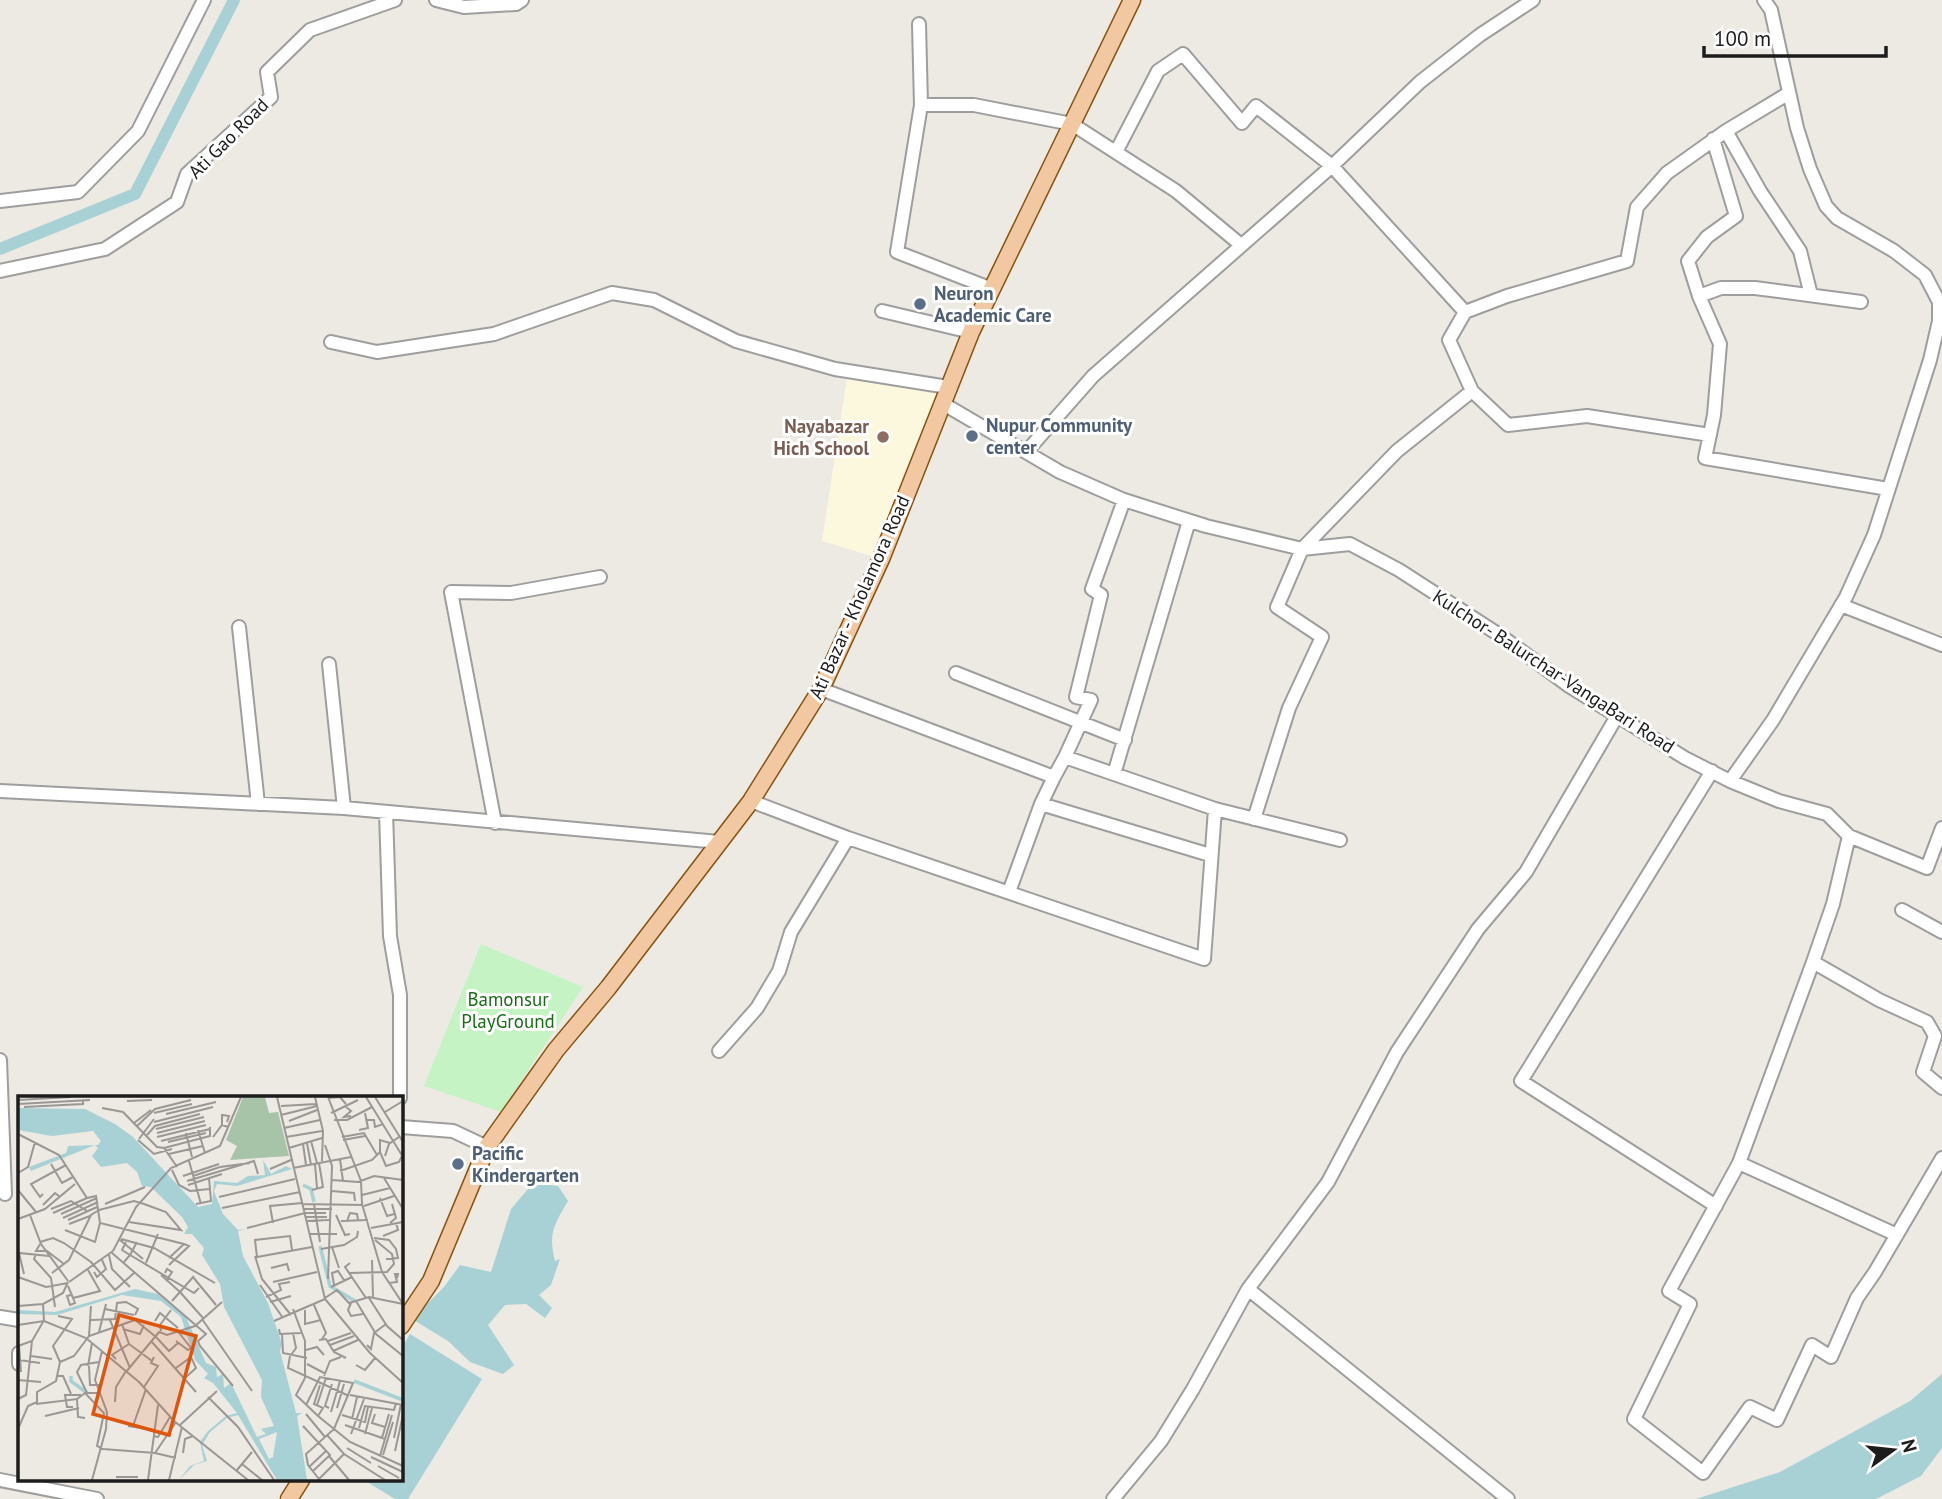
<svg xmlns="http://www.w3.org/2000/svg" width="1942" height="1499" font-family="'PT Sans',sans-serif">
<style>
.education{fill:#fbf8de}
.park{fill:#c5f3c4}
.water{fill:#a8d1d6}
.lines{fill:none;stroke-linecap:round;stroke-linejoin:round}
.canal{stroke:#a8d1d6;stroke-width:12}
.minor-casing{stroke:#9e9e9e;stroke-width:16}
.major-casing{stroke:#87520e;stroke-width:19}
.minor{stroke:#fff;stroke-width:12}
.major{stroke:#f2c8a3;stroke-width:16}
.service-dot{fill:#5c6f8a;stroke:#fff;stroke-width:2.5}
.education-dot{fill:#8d6e63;stroke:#fff;stroke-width:2.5}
.labels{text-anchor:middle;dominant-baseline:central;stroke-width:6;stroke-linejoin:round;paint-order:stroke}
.street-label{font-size:19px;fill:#1d1d1d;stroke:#fff}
.service-label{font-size:19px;font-weight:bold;fill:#4e5e75;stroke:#fff;text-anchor:start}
.education-label{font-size:19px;font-weight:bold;fill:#785e54;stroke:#fff;text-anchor:end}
.park-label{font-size:19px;fill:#186f16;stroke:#fff}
.inset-river{fill:none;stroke:#a8d1d6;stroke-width:3.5}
.inset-road{fill:none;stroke:#9a9794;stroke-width:2}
.view{fill:#de560d;fill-opacity:0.15;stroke:#de560d;stroke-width:3.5}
.inset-edge{fill:none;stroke:#1d1d1d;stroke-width:3.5}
</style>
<rect width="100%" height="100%" fill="#ede9e3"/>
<path class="education" d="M848,371L948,387L881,559L822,541Z"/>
<path class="park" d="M481,944L583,987L501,1112L424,1086Z"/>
<path class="water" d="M533,1183L558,1186L568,1201C554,1225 548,1233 555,1261L560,1259L551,1285L539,1295L552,1308L545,1318L526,1304L505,1305L488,1325L514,1365L503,1374L470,1362L448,1341L412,1319L444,1287L460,1265L491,1272L511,1209Z
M410,1334L482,1379L408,1499H395L364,1480H401V1349Z
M1942,1374V1448L1921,1476L1876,1499H1696L1780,1472L1910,1401Z"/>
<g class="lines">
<path class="canal" d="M0,249L135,194L234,0"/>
<g class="minor-casing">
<path id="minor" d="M436,0L464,7L516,4L522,0
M919,24L921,105L897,252L992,289
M921,105H974L1072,124L1176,191L1241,245
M1726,131L1760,191L1800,251L1811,295
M1713,139L1736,216L1707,237L1688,261L1699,296L1720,344L1714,415L1705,458L1888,489
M1116,152L1158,71L1183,54L1242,123L1256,106L1332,166L1465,312
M0,201L78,192L138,131L204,0
M0,271L105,249L177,202L187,174L271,97L267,72L310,30L395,0
M1699,296L1721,288H1755L1861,302
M882,311L971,332
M331,342L377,352L494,334L612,293L654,300L736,341L835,369L948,387
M1472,391L1508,425L1587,416L1710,435
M942,403L1060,472L1124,500L1206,526L1302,549L1350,544L1399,570L1501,636L1569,686L1685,758L1730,781L1779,801L1827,814L1849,836L1833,904L1813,962L1879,1000L1927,1022L1935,1036L1923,1072L1942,1088
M1027,451L1093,376L1332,166L1420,82L1480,35L1533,0
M1189,521L1114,774L1215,809
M1841,605L1942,645
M239,627L258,804
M329,664L344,808
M956,673L1125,740
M821,689L1054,777L1065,757L1114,774
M1065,757L1091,700L1076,697L1101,595L1092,589L1124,500
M1712,771L1521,1081L1716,1206
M1054,777L1041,804L1210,855
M1730,781L1773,720L1846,597L1874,535L1930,360L1939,321V302L1925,275L1894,251L1837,218L1826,206L1810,169L1797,128L1771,10L1764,0
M0,791L344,808L719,842
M751,801L848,838L1204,959L1215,809L1340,840
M386,812L390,936L400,995V1098
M1254,819L1289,708L1322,637L1277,607L1302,549L1397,451L1472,391L1449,340L1465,312L1507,296L1627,261L1637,207L1667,173L1726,131L1789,93
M495,823L451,592L511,593L600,577
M1849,836L1927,868L1942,828
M1009,892L1041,804
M1902,910L1942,932
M1813,962L1739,1163L1897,1235
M719,1051L757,1008L779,971L791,932L848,838
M0,1060L5,1194
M401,1127L453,1131L487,1147
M1739,1163L1669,1291L1690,1304L1634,1419L1703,1473L1750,1407L1777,1420L1812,1345L1831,1357L1857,1298L1875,1272L1942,1158
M1248,1289L1508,1499
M0,1317L19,1320
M19,1353V1364
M0,1480L97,1499
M1113,1499L1161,1441L1193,1389L1248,1289L1328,1182L1397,1052L1478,929L1526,872L1617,716"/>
</g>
<g class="major-casing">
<path id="major" d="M401,1326L431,1281L487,1147L556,1050L608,988L751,801L821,689L881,559L971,332L1132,0
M289,1499L301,1480"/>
</g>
<use href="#minor" class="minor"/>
<use href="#major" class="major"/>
</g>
<g class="service-dot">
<circle cx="920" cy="304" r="7"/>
<circle cx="972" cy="436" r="7"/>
<circle cx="458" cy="1164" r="7"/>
</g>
<circle class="education-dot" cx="883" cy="437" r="7"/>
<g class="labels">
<g class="street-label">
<text transform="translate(228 138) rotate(-45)">Ati Gao Road</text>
<text transform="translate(859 597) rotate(-66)">Ati Bazar - Kholamora Road</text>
<text transform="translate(1554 671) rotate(33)">Kulchor- Balurchar-VangaBari Road</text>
</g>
<g class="service-label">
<text x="934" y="293">Neuron<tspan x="934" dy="22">Academic Care</tspan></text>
<text x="986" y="425">Nupur Community<tspan x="986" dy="22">center</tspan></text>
<text x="472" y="1153">Pacific<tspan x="472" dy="22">Kindergarten</tspan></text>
</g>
<g class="education-label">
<text x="869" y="426">Nayabazar<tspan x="869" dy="22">Hich School</tspan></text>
</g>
<g class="park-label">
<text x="508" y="999">Bamonsur<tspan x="508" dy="22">PlayGround</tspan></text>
</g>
</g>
<g transform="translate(18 1096)">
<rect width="385" height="385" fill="#ede9e3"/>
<path d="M225,1H247L251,17L260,16L271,60L212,64L219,50L208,44Z" fill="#a7c3a8"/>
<path d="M0,12L67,13L97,28L115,41L180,111L194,108L196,85L219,87L230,80L247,79L245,64L253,78L268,70L274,73L219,90L199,88L196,95L205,118L220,134L229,133L220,135L225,160L250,207L264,248L262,255L278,317H284L279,320L289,384H259L220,319L209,322L192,336L184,349L189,365L176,369L161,384L172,370L186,365L182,346L190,335L208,320L219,317L195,287L186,282L190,278L177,264L163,221L143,205L104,199L39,219L0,218V214L37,216L117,193L140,198L168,221L188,267L198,271L199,281L205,278L206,292L213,287L239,341L248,338L243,333L256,330L243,301L244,284L206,211L202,188L184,159L186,152L174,138H166L170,131L164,121L133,91L124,90L119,76L109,67L83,71L74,60L80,52L77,49L13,75L11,71L48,57L50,50L80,49L83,45L75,35L34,40L0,34ZM259,336L255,361L251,363L241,343Z" fill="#a8d1d6" fill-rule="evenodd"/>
<path class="inset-river" d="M285,89L293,93L296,106M302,150L312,190L337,205M53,280V285L69,297M336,285L385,304"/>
<path class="inset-road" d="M259,1L307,203L352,257L385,287M297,1L305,35L304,65M310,1L343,85L344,108L364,176L385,208M348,1L385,61M357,1L385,46M310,2L322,1L328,8M0,4L53,1M109,5L134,4M0,8L72,4M263,10L298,8M6,11L65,8V5M328,11L333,15L326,21L333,20M84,12L105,16L139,51L146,52L159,71M367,16L385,5M136,17L174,8M313,17L340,4M148,18L198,6M263,19L299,10M316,24H329L354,11M349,24H356L357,31L365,28M271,25L299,14M136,26L195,11M116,27L133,14M204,29V19L211,20L209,26M119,30L137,13L173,4M266,32L302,24M138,33L186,21M180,34L187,57M341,34L350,32L347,17M139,37L187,25M168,37L174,61M0,38L41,59L69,102L78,100L82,127L166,148M129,39L137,30L182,18M139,41L188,29M195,41L204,29L210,31M268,41L304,35M324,41L346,37L359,59M121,43L136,23M120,44L136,58L154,53M325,44L347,40M143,45L192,33M293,45L299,67M150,46L188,37M289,47L293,69M285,48L288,69M307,49L314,70L310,183M146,52L192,40V31M271,52L304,42M362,56L368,70L381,66L384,60M151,58L185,50M367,60L371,48L381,41M322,63L325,85M171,65L183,108M33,68L44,87L55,81M297,68L299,92M202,71L232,67M275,72L333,61M252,73L273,64M154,74L161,89L172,95L191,93M322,75L354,64L362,56V44L372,47M0,77L10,71L17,46M165,80L201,68M175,80L202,71M366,82L385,113M314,84L340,86L356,80L385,84M169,85L236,65L240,78M170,89L204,78M0,94L18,116M294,94L305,91L301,67M314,95L336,97L337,105M25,98L22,101L13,88L48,69M344,99L372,92M201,101L277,83M362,102L369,120L376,118M87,108L127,91M178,108L193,105L191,82M284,108L345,109M296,108L302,146M25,109L37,97L41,100M346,110L376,100M204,112L282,96M33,113L53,105L69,115M286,113H314M81,114L116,105L126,108L148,116L163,134L111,126M35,117L69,102M43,118L79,102M12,119L23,148L50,185M318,119L327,139L332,138M287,121H309M45,122L80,106M0,123L27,113L57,88M50,124L79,111M288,125L311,124M323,125L350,124M329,125L332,117L339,118L340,124M255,127L252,110L284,107M372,127L378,122L374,108M51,128L72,120M229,132L287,117H308M353,132L385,126M47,134L77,146L82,127M291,138H319M365,140L380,134L378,127M356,142L371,144L378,153L380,162L368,163M103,143L136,152L197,187M102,144L125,163M22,146L35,142L46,147L73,166L97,194L116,177M108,146L104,154L112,159L119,146M22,148L18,155H29L46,168M314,151L321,172M303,153L326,149L339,141L340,135M274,154L272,140L237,144L239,161L294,151M95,155L118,111L153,72L202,50L223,1M94,157L188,238L180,245L182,250L215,290M18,158L16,163L33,182L37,211M91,159L94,173L112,191M237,160L244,183L273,219M151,162L166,148L171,150L151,169M354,164L355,201M106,166L112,159L176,197L181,192M128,167L140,138M332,167L327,171L348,202M253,172L269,168L271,175M76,176L79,181L88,173L84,164M34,177L51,164L73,119L81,114M147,177L149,173L154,176L148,185M331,177L369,176L376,168L374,158L357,144M6,178L1,157L31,160M143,179L162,196M0,181L28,191L50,187M175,181L198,209M51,186L95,155M255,186L299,176M371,187L379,186L377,178H380L379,182M242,189L265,222M316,189L314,177L320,175L326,184M50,190L55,202L82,195L70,174M313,191L334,181M162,196L185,222M53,199L49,200L52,209L57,207L55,202M248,201L263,194L261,188L272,186M307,202L319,194L331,207L351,201L385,208M351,202L369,230L385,244M154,205L176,180M338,205L358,238L385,260M252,206L273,200M333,207L330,214L333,220L345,218M296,209L308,237L304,243M0,210L25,208M87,213L116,219M275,213L287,245V282M287,214V228L303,224M40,220L54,223L35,250L42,266M184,223L234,295M73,224L97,223L99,207L108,206L120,213L117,219M92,224L112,272M26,225L25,208L45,197L50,186M137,225L142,217L160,232M256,225L307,203M104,228L111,248L134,265M0,229L26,225L68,242L121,286L156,325L230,384M105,233L122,238L126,229M261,233L262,238L283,237M143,235L142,229L153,214M81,236L88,208M264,238L265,257L289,262M71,240L73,210M138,241L151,255L160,247M301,244L308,243L316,256L328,262M158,245L170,254L173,252L158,233M310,245L333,237M134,246L178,296M312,249L336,240M349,249L353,253L356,237L368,228M0,250L14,245L25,226M1,250L3,276M288,254L299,251L306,259M315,255L340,244M273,259L278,252L275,237M13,260L34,263M272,260L270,272L331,300M98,263L94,259L111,248M1,264L22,267M289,268L308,278M338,269L347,274L357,262M70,270L74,247M71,270L72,289H81M158,272L173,261L178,272L167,282M108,276L141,236L149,239L177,230L204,206M40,280H45L53,298M306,280L312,265L323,261M287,282L278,299L300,320L332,346L385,370M0,284L23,286M126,291L140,270L133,267L136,261M80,297H69L59,276L63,269L81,266M332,299L385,309M190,301L220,331L256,384M0,303L8,299L14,245M59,303L67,297L86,317L79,350L85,353L137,357L158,326M97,306L98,291L108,275M18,308L59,303L60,321L67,322M288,309L302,281L335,287L316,333L288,358L290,369L301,383M299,309L308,282M55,311H49L47,299H63M311,312L307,310L314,288M319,312L326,288M313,316L322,285M288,318L307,341M357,318L354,327L367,331M324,319L347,326L350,311M27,320L61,312M300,320L305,312L296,308L302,289M334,323L339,301M162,329L199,295M327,329L367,343M110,330L136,334M115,330L128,293M285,330L312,359L295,375M341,332L347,310L376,314L378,307M0,333L10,310L19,306V296L38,285L42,266L56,260L71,240L117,224L138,241M333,338L346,303M347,338L354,312M309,339L326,358L367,384M135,340L140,341L152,321M364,342L371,318M376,342L383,308M329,352L353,367M377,355L385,319M137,357L158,362M165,357L167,343L175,340M365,359L375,326M311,360L331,384M362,360L374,319M353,361L385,376M224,368L244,384M360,370L381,382M291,371L308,355M219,374L234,356M98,381H120M74,384L88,333L89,316L77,284L84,255M130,384L140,309M151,384L164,331M300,384L326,358"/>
<path class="view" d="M101,219L178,240L151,339L75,318Z"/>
<rect width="385" height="385" class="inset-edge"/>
</g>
<g transform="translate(1893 1450) rotate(75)" stroke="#ffffff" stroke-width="5" paint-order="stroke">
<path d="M0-5L12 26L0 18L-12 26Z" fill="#1d1d1d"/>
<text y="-10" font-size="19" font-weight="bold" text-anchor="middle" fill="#1d1d1d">N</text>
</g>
<path d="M1704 46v10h182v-10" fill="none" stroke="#1d1d1d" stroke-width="3.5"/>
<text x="1714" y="46" font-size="21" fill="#1d1d1d" stroke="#ffffff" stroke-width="5" paint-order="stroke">100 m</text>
</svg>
